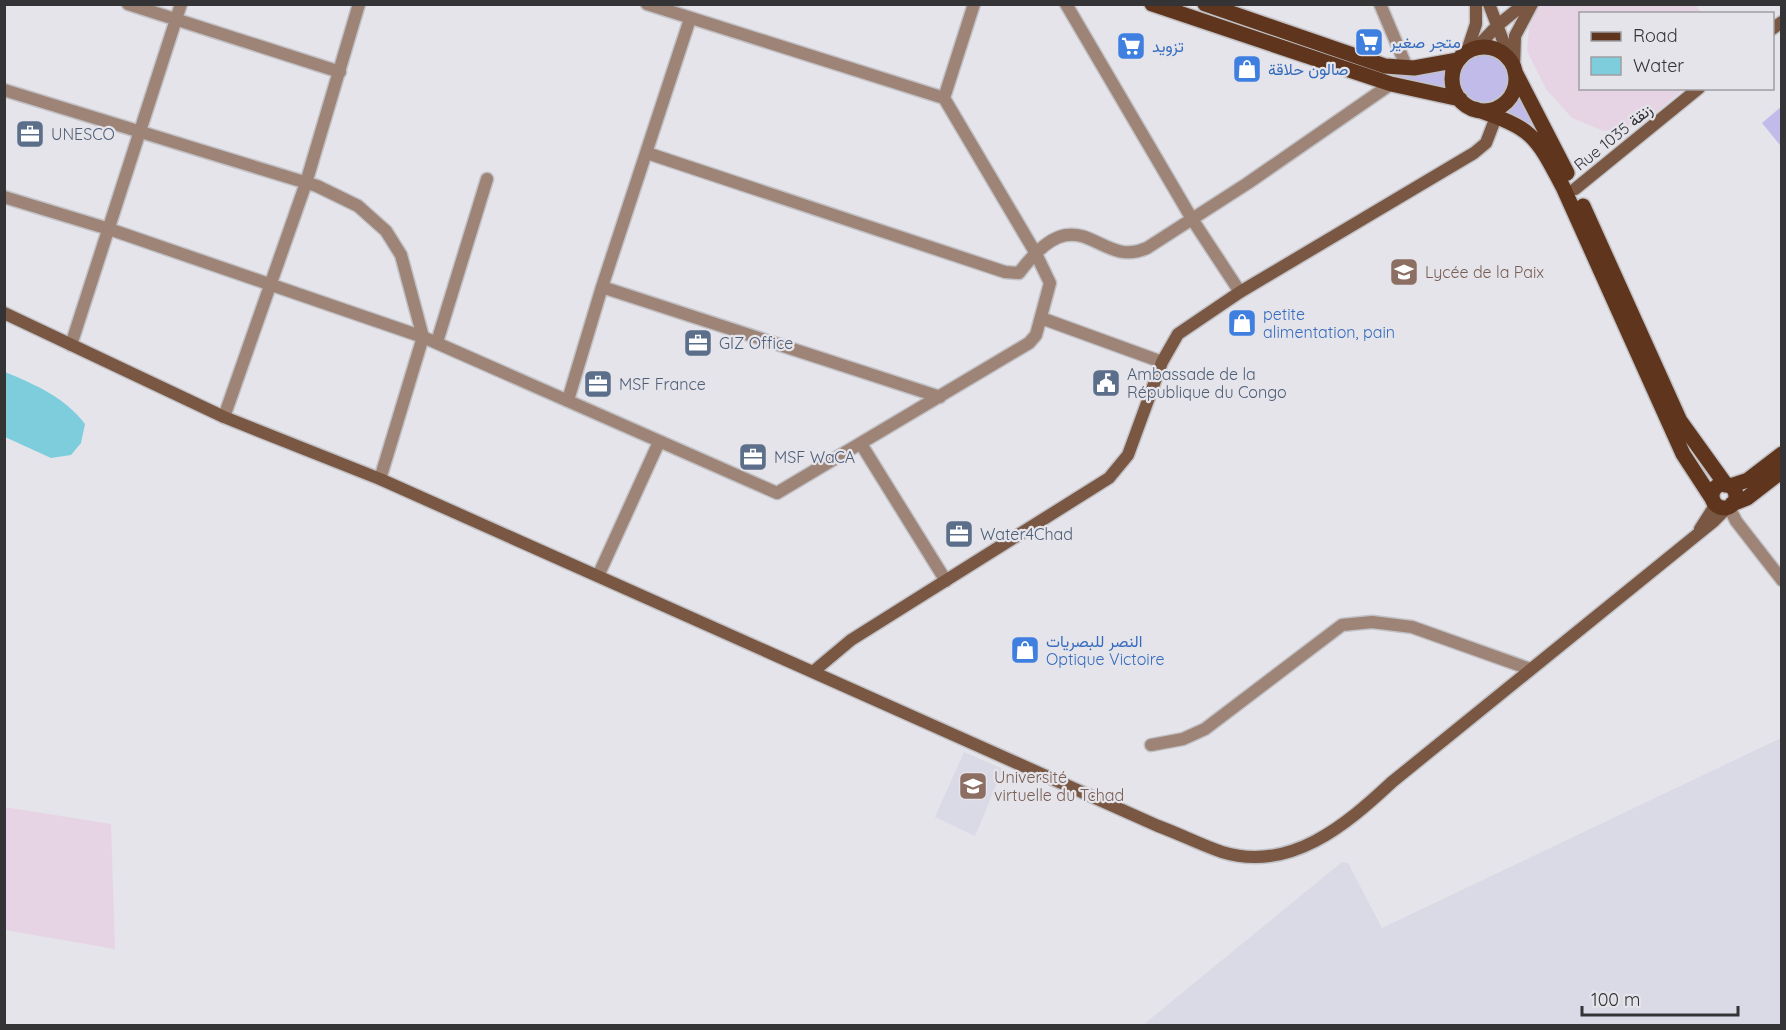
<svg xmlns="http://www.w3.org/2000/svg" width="1786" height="1030" font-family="Quicksand,Vazirmatn,sans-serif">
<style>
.commercial{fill:#e6d4e5}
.built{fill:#dad9e6}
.green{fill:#c0bbe8}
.water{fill:#7dcddd}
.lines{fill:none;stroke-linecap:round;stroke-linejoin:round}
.street-casing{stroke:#c1c1c6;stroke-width:15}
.secondary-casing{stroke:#c1c1c6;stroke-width:15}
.primary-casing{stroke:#c1c1c6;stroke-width:18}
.street{stroke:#9d8476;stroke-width:12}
.secondary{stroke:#795742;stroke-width:12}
.primary{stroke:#5f361d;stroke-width:15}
.labels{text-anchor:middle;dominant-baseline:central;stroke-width:4.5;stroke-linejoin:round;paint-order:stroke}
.shop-label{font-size:16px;fill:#366cbe;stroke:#e4e4ea;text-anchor:start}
.service-label{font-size:16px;fill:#4e5e75;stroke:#e4e4ea;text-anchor:start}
.street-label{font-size:16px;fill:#343437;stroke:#e4e4ea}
.education-label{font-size:16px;fill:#785e54;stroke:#e4e4ea;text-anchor:start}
</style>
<rect width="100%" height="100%" fill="#e4e4ea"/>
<path class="commercial" d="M1539,5H1695L1702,13L1580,14V88L1684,89L1640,126L1604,131L1572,118L1546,89L1527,51L1529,27Z
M4,807L111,824L115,949L5,930Z"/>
<path class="built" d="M1781,738V1025H1143L1342,862L1348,863L1382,928Z
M964,752L1003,769L975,836L935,817Z"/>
<path class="green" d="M1178,5L1360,63L1449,67L1445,82L1450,95L1178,8Z
M1460 78a24 24 0 1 1 48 0a24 24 0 1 1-48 0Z
M1520,90L1537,127L1504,112Z
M1781,107L1782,144L1780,145L1762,123Z"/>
<path class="water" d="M5,372C36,385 64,397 85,424L81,443L71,455L51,458L5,437Z"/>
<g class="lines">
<g class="street-casing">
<path id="street" d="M128,4L340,72
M647,4L944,98
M1066,4L1192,219L1240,292
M1380,4L1407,68
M4,90L317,186L358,206L386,231L401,255L423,337L380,479
M647,153L1005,272L1019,273C1081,190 1097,271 1147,248L1248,183L1391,84
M4,197L109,229L423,337L777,493L1029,343L1036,335L1050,283L1035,252L944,98L974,4
M602,287L940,397
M1041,318L1162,362
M437,342L487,179
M71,345L181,4
M568,400L602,287L690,19
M224,417L306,183L359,4
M861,444L946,581
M1729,507L1736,521L1782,580
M598,576L659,442
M1151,745L1183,739L1205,729L1342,625L1372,622L1412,627L1530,669"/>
</g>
<g class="secondary-casing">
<path id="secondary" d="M1489,4L1510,59
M1772,29L1782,22
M1476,48L1498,25L1524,4
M1467,51L1476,24V4
M1514,67L1515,36L1532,4
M1575,189L1699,88
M4,313L224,417L380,479L1158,826C1180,834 1201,845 1222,852C1290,873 1346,825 1392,782L1714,521L1727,508
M1700,529L1716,504
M814,671L851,640L1109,478L1128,455L1162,362L1178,334L1240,292L1474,153L1486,143L1496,117"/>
</g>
<g class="primary-casing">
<path id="primary" d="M1152,4L1391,84L1460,99
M1205,4L1385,66L1414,68L1458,60
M1452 79a32 32 0 1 1 64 0a32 32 0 1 1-64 0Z
M1515,72L1567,173
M1475,109C1533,129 1535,134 1563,187L1683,454L1713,500
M1583,206L1680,421L1726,485
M1712 496a12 12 0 1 1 24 0a12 12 0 1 1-24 0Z
M1730,486L1748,480L1782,454
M1732,504L1747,498L1782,471"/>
</g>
<use href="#street" class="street"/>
<use href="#secondary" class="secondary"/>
<use href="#primary" class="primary"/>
</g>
<defs>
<g id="supermarket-square" transform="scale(1.5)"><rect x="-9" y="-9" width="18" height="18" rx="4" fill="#3f7fe0" stroke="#e4e4ea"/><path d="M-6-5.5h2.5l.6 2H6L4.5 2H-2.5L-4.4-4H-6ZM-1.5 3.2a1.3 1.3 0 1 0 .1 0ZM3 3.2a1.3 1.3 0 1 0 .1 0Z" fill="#fff"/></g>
<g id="shop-square" transform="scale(1.5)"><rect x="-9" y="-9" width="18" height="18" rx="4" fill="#3f7fe0" stroke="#e4e4ea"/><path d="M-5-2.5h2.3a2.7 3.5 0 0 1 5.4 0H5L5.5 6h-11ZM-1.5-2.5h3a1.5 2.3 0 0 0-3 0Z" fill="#fff"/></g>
<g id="office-square" transform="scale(1.5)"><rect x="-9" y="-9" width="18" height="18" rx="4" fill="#5c6f8a" stroke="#e4e4ea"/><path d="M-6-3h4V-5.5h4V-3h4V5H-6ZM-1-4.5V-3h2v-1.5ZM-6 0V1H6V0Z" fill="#fff"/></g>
<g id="school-square" transform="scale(1.5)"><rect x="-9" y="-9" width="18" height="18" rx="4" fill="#8d6e63" stroke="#e4e4ea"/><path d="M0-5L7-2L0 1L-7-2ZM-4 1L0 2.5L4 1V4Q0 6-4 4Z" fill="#fff"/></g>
<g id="civic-square" transform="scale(1.5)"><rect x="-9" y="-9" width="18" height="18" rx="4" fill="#5c6f8a" stroke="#e4e4ea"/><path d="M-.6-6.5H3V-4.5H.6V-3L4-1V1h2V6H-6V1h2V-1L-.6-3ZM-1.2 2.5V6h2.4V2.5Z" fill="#fff"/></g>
<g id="university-square" transform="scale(1.5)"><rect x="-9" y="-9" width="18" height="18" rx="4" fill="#8d6e63" stroke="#e4e4ea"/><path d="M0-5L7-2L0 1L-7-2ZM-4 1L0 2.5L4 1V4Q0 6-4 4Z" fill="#fff"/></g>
</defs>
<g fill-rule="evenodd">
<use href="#supermarket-square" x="1369" y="42"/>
<use href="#supermarket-square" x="1131" y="46"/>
<use href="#shop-square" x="1247" y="69"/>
<use href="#office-square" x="30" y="134"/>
<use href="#school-square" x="1404" y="272"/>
<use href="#shop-square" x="1242" y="323"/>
<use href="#office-square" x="698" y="343"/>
<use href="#civic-square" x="1106" y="383"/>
<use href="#office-square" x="598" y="384"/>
<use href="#office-square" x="753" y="457"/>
<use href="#office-square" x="959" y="534"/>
<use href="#shop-square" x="1025" y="650"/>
<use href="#university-square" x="973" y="786"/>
</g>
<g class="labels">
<g class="shop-label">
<text x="1390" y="42">متجر صغير</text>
<text x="1152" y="46">تزويد</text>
<text x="1268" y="69">صالون حلاقة</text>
<text x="1263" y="314">petite<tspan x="1263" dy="18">alimentation, pain</tspan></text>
<text x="1046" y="641">النصر للبصريات<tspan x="1046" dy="18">Optique Victoire</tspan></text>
</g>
<g class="service-label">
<text x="51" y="134">UNESCO</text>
<text x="719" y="343">GIZ Office</text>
<text x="1127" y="374">Ambassade de la<tspan x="1127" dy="18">République du Congo</tspan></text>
<text x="619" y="384">MSF France</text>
<text x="774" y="457">MSF WaCA</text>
<text x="980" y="534">Water4Chad</text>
</g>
<g class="street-label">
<text transform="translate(1613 137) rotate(-39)">Rue 1035 زنقة</text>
</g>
<g class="education-label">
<text x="1425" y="272">Lycée de la Paix</text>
<text x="994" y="777">Université<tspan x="994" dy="18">virtuelle du Tchad</tspan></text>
</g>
</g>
<rect width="1786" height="1030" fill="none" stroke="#343437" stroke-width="12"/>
<rect x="1579" y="12" width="195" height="78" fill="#e4e4ea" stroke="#9e9ea2" stroke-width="1.5"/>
<rect x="1591" y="32" width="30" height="9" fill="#5f361d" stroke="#9e9ea2" stroke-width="1.5"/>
<text x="1633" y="42" font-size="18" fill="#343437">Road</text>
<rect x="1591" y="57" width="30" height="18" fill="#7dcddd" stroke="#9e9ea2" stroke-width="1.5"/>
<text x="1633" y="72" font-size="18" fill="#343437">Water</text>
<path d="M1582 1006v9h156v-9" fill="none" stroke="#343437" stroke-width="3"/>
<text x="1591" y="1006" font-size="18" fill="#343437" stroke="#e4e4ea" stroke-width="4.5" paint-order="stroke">100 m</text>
</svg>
